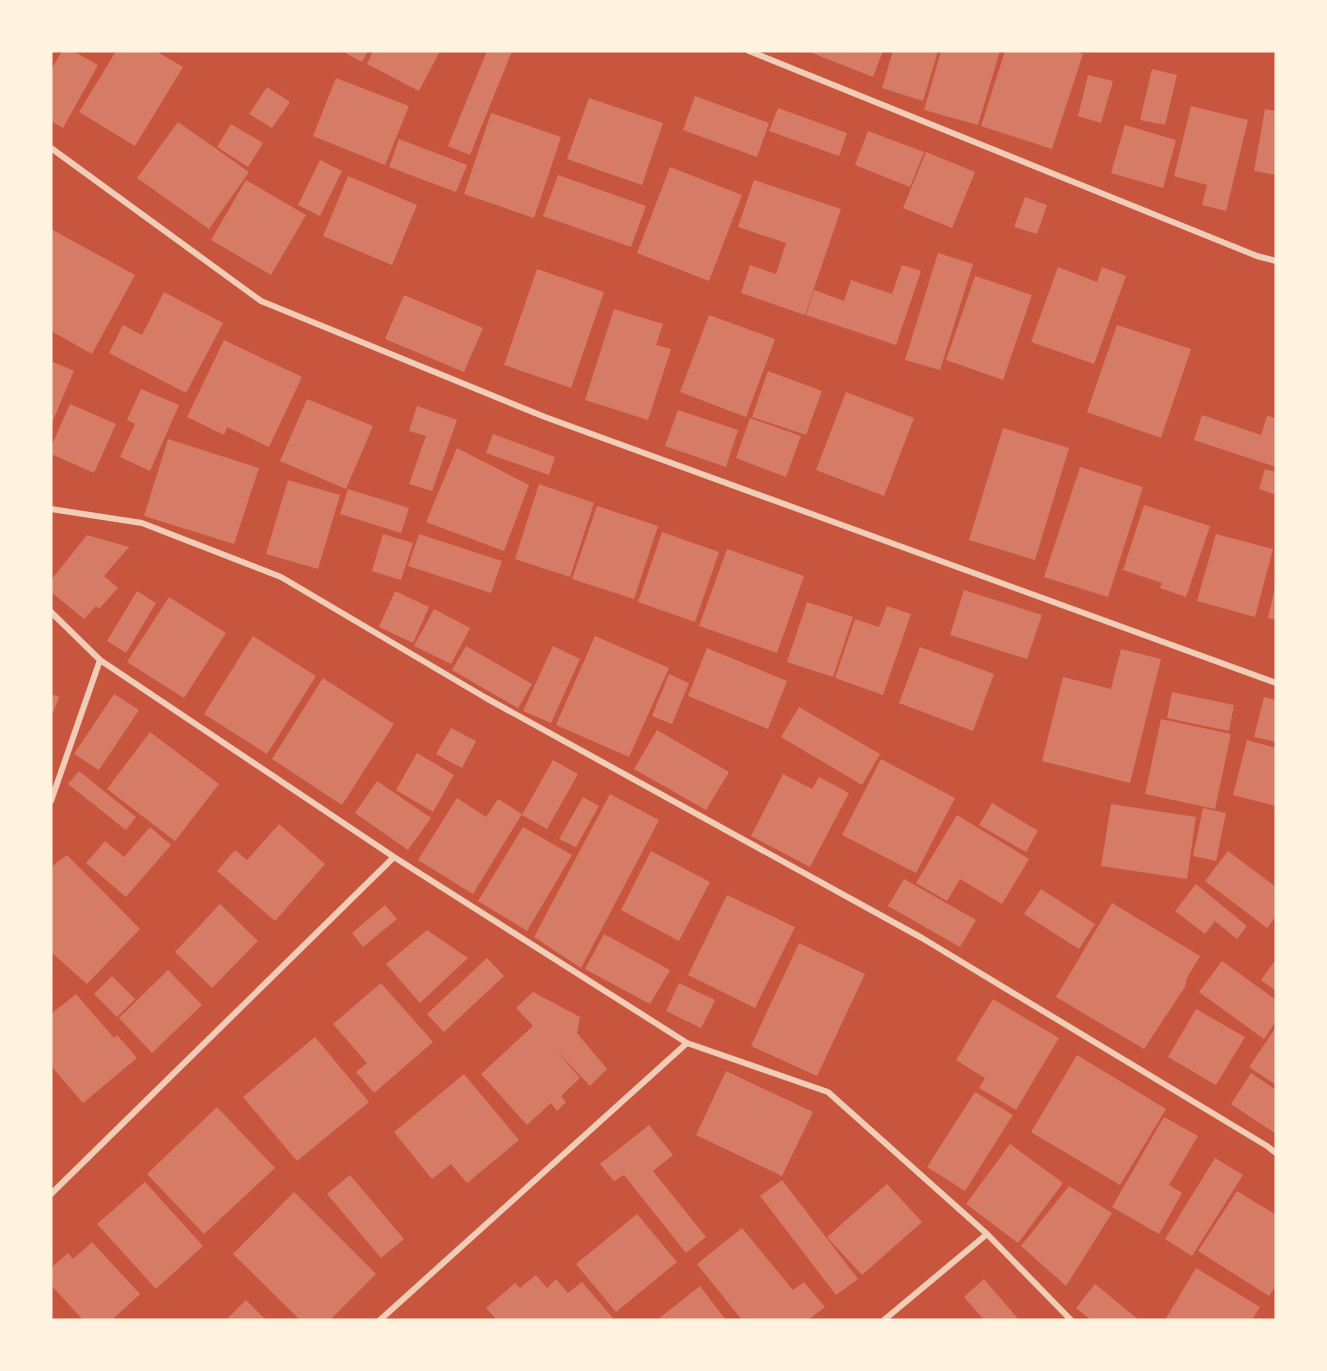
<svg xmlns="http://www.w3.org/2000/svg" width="1327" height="1371" font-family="'Sofia Sans Condensed',sans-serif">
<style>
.building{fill:#d67c66}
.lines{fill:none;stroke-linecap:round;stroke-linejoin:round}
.minor{stroke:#f1ccb7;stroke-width:6}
</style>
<rect width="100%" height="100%" fill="#c8553d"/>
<path class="building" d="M62,51H73L98,65L63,128L51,121V70Z
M116,51H156L183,67L135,146L79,112Z
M342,51H368L362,62Z
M373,51H440L419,91L367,64Z
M487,51H512L470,155L448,146Z
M807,51H883L873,77Z
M893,51H938L923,101L882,88Z
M941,51H1000L978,125L924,110Z
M1005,51H1073L1083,54L1052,149L981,126Z
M1152,69L1177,75L1165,125L1140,120Z
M1088,75L1113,81L1101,123L1078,116Z
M336,78L409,106L385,165L313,136Z
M267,87L290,102L272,128L249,114Z
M695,96L769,123L757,157L683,130Z
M589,98L663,123L642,185L567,159Z
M1191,106L1248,120L1226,211L1202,205L1207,185L1174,176Z
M778,108L847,133L839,156L769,131Z
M1265,109L1276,111V175L1254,171Z
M491,113L561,137L534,218L464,194Z
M178,122L249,172L209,229L137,178Z
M231,124L263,143L248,167L217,147Z
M1125,125L1176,140L1163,188L1111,173Z
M868,131L924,152L910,187L855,165Z
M399,139L467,165L456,192L389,167Z
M926,152L975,172L952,228L903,208Z
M320,160L342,171L320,216L298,205Z
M670,167L742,195L709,281L637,253Z
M558,175L646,206L631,247L543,216Z
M348,176L417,205L392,265L323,236Z
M246,180L306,215L271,275L211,240Z
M754,180L841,209L805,315L741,293L750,265L776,274L786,243L738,227Z
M1025,197L1047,205L1037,234L1014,227Z
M51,229L135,275L92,354L51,331Z
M938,253L973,264L940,370L905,360Z
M902,265L921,271L896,345L806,315L814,290L844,301L851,280L892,294Z
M1058,267L1097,282L1102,267L1126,276L1094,364L1031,342Z
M537,269L604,292L571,388L504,365Z
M975,276L1032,295L1003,380L946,360Z
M164,292L223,323L186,393L109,353L123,325L142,335Z
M404,295L483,328L464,372L385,339Z
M614,309L663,324L656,345L671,349L648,420L585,400Z
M709,315L775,339L746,417L680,392Z
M1117,325L1191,349L1161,438L1087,412Z
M224,340L302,377L269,447L227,427L224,435L187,417Z
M51,361L74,371L51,425Z
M768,371L822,391L806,435L752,417Z
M141,389L179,405L150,471L120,457L135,424L127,420Z
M846,392L914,418L884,496L816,470Z
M307,399L373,426L346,489L280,461Z
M70,404L116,424L94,473L51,454V447Z
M417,406L457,420L432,491L409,484L426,436L409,431Z
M678,410L738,430L726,467L665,446Z
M1202,415L1261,435L1267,416L1276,418V467L1194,440Z
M750,418L801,436L786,477L736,458Z
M1003,428L1069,448L1035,560L969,540Z
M493,434L555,457L549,475L486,453Z
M168,439L259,468L234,544L144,516Z
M457,448L529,485L504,551L426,522Z
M1080,467L1143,487L1108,597L1044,577Z
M1265,469L1276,472V495L1259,489Z
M288,480L340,495L318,569L266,554Z
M539,484L594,503L570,577L515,559Z
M348,489L409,508L401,533L340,514Z
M1144,505L1210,526L1186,597L1160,588L1162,583L1123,570Z
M597,506L658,526L634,599L572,579Z
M662,532L719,552L695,622L638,602Z
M383,534L413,543L401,580L372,571Z
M419,534L502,561L491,593L408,566Z
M1216,534L1273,549L1255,617L1197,601Z
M87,535L129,547L104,576L118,588L99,609L96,606L84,619L51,592V580Z
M727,549L804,576L777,653L699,626Z
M1275,588L1276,589V620L1268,618Z
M964,590L1042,615L1027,659L950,635Z
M137,591L156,603L126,653L107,641Z
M395,591L429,607L413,643L379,627Z
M169,597L226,633L184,698L127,662Z
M807,602L853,617L833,677L787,662Z
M887,606L911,614L883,695L835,678L855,619L879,627Z
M434,609L470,628L451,664L414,646Z
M253,636L316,676L267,754L204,714Z
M595,636L669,668L629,757L556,725Z
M466,646L532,684L518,708L452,670Z
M553,646L580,659L551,723L523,711Z
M920,647L994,674L973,731L899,703Z
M707,648L787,681L768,729L688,696Z
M1121,649L1161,659L1130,783L1042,761L1063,677L1111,689Z
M669,674L689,683L672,724L652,716Z
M323,678L394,724L342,805L272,759Z
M1172,692L1234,705L1229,731L1167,718Z
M51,694L59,697L51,718Z
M114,694L139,710L99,770L74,754Z
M1264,697L1276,700V742L1254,737Z
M799,707L880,754L862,785L781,737Z
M1161,719L1231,734L1215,809L1145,794Z
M451,728L476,741L462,768L436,754Z
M657,730L729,772L706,810L634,769Z
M150,732L219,784L175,841L107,789Z
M1247,740L1276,748V806L1233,795Z
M417,753L454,775L433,812L396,790Z
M881,759L955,798L916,873L842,835Z
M553,760L578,774L547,829L522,815Z
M79,771L136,817L126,830L68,784Z
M783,774L812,789L819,777L849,793L810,867L751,836Z
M377,781L431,818L408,850L355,813Z
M610,794L659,820L581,968L534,937Z
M583,797L599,806L576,847L559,839Z
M457,798L486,817L498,799L522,814L473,894L418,860Z
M992,803L1038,831L1026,852L979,825Z
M1111,804L1196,817L1187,879L1101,866Z
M1203,808L1226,813L1216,861L1193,856Z
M957,815L1029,859L1002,904L960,879L947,901L916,883Z
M279,824L325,864L275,921L217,871L235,850L247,860Z
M150,827L171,845L126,897L86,863L105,841L124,857Z
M523,827L572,855L527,931L478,901Z
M651,851L710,882L679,941L621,910Z
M1228,851L1276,887V916L1267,928L1205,881Z
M67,855L140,929L87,984L51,952V867Z
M904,879L976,920L960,947L888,906Z
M1196,884L1247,926L1237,939L1215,921L1205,934L1175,911Z
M1041,889L1095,924L1079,949L1024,914Z
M727,895L795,927L755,1008L688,975Z
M1112,903L1200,956L1187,978L1185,987L1144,1049L1056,997Z
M220,904L258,941L212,988L175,952Z
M385,905L397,919L363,947L352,933Z
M427,930L468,958L420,1003L386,964Z
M604,934L670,970L650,1004L585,969Z
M799,943L865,974L817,1076L751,1046Z
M487,958L504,976L444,1032L427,1014Z
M1276,959V991L1261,980Z
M1222,961L1276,1000V1021L1264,1039L1199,992Z
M168,970L202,1005L152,1053L119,1018Z
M112,976L135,999L117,1017L94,994Z
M381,983L433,1042L374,1093L356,1072L367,1063L333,1024Z
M679,983L715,1000L701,1028L666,1011Z
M533,992L580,1017L577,1033L607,1069L590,1086L553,1047L580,1078L561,1096L566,1102L557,1111L551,1103L527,1125L481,1074L533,1026L516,1008Z
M76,994L114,1038L117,1035L137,1058L83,1103L51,1066V1014Z
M993,999L1059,1038L1016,1110L979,1088L985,1078L956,1060Z
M1196,1009L1245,1037L1216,1085L1168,1057Z
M1276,1027V1085L1249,1067Z
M315,1037L369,1102L297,1161L243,1097Z
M1077,1055L1166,1109L1120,1185L1031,1132Z
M726,1071L813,1112L782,1176L696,1135Z
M1251,1073L1276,1090V1134L1231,1104Z
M464,1074L519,1140L467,1183L451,1164L432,1179L394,1132Z
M975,1092L1013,1115L965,1191L927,1167Z
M217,1107L275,1168L204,1234L147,1174Z
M1164,1117L1198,1136L1169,1185L1182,1193L1159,1234L1112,1207Z
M649,1125L673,1155L653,1171L706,1237L686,1253L624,1175L614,1181L600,1164Z
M1010,1144L1063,1183L1018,1243L966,1204Z
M1215,1158L1243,1175L1192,1256L1165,1239Z
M350,1175L404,1239L381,1258L327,1194Z
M782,1180L858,1279L836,1295L760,1196Z
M145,1182L203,1246L156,1289L97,1224Z
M887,1184L922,1222L862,1275L827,1237Z
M1069,1186L1112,1213L1066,1286L1021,1246Z
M1237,1191L1276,1215V1286L1269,1296L1198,1251Z
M294,1192L376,1274L330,1320H300L233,1254Z
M637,1214L677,1262L616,1312L576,1264Z
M742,1228L793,1290L804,1282L825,1307L808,1320H742L697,1264Z
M92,1242L140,1294L112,1320H83L51,1285V1268L68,1253L73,1259Z
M1196,1268L1260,1307L1252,1320H1165Z
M536,1275L547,1288L556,1279L568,1293L582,1282L613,1318L610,1320H497L486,1308L515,1283L520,1288Z
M984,1279L1019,1320H984L964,1297Z
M1095,1284L1139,1320H1091L1076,1308Z
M700,1286L726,1320H657Z
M246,1300L266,1320H226Z"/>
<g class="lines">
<path class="minor" d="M749,51L1257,256L1276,261
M51,148L261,301L545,417L1276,683
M51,509L142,523L281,577L486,698L922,938L1267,1146L1276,1153
M51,612L100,660L394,857L687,1043L828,1092L987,1234L1071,1320
M51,801L100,660
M51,1194L394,857
M380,1320L687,1043
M884,1320L987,1234"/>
</g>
<rect width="1327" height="1371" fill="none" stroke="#fff3e0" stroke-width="105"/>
</svg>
